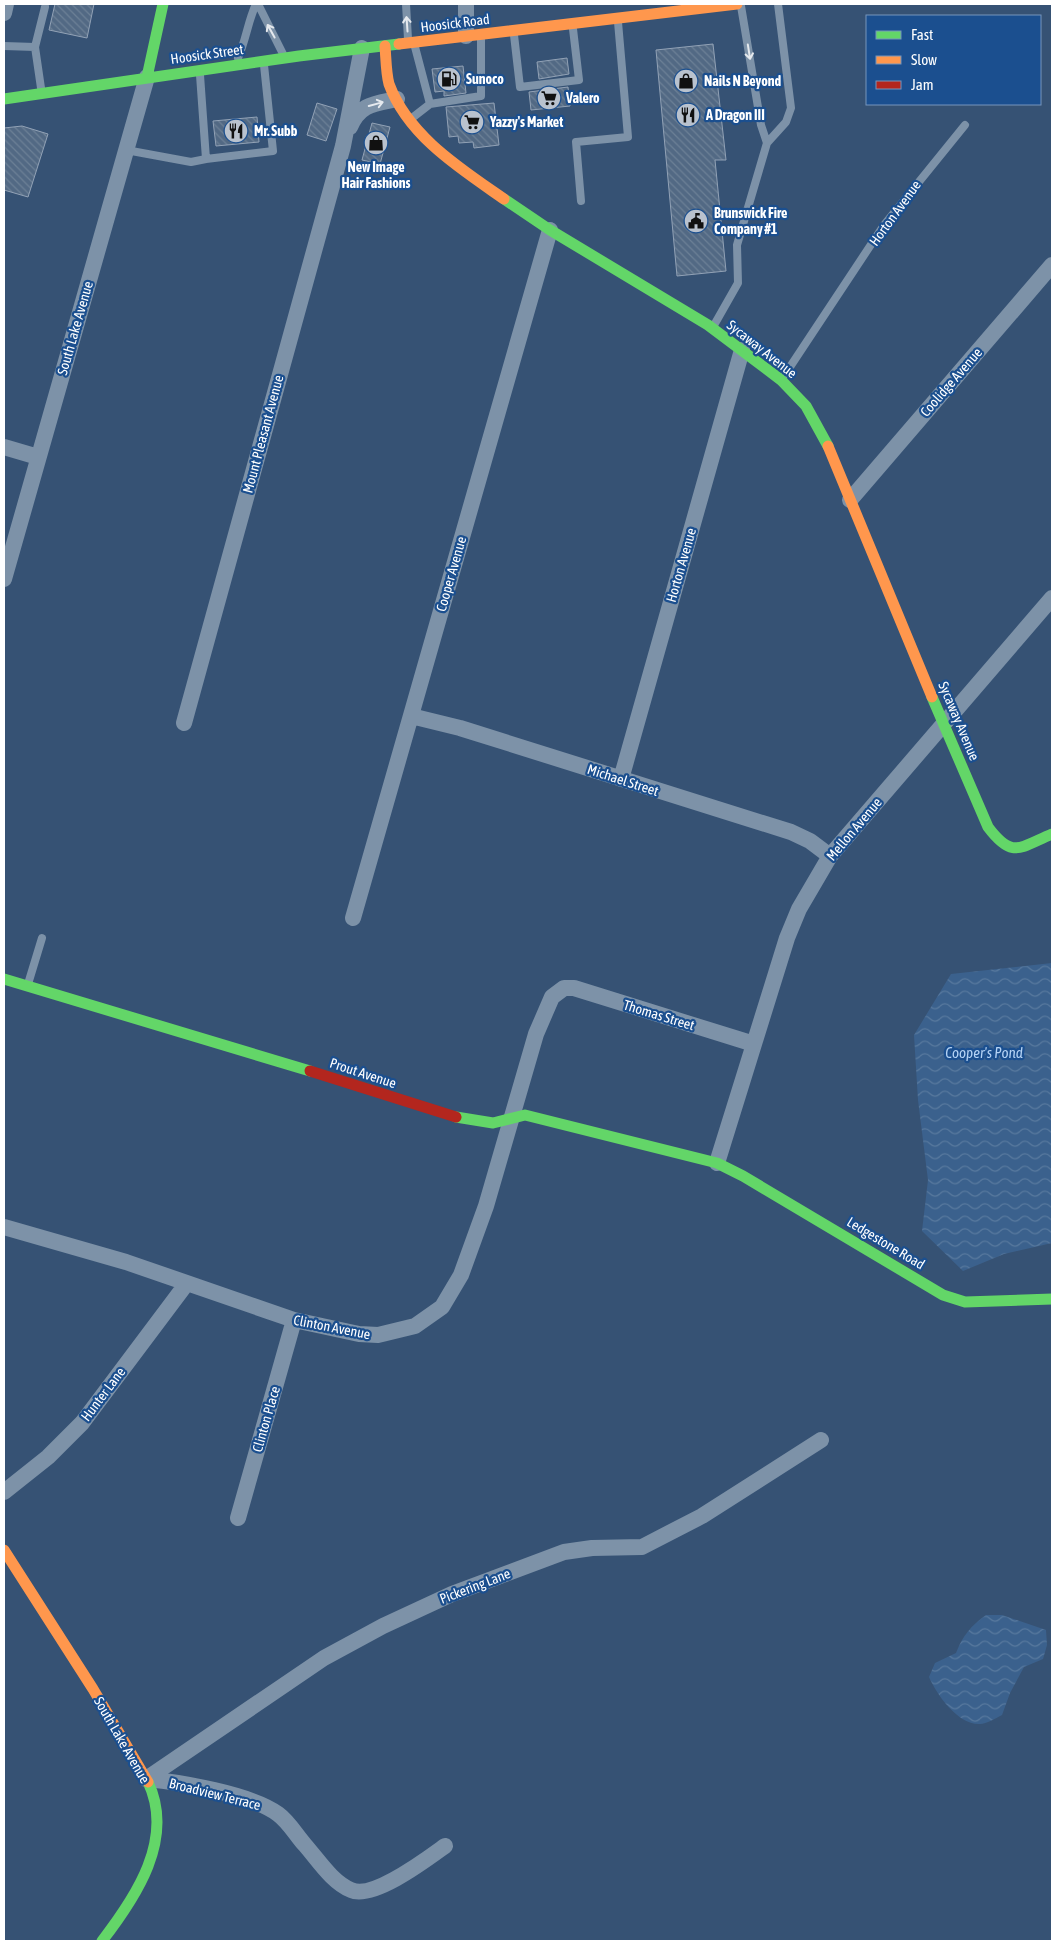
<svg xmlns="http://www.w3.org/2000/svg" width="1056" height="1945" font-family="'Asap Condensed',sans-serif">
<style>
.water{fill:url(#water-waves)}
.building{fill:url(#building-back-hatch);stroke:#92a2b6}
.lines{fill:none;stroke-linecap:round;stroke-linejoin:round}
.lane{stroke:#7d92a8;stroke-width:8}
.street{stroke:#7d92a8;stroke-width:16}
.fast{stroke:#63d668;stroke-width:11}
.slow{stroke:#ff974d;stroke-width:11}
.jam{stroke:#b3261e;stroke-width:11}
.oneway{stroke:#e5e9ee}
.labels{text-anchor:middle;dominant-baseline:central;stroke-width:4.5;stroke-linejoin:round;paint-order:stroke}
.street-label{font-size:14px;fill:#fff;stroke:#1b4f8f}
.poi-label{font-size:14px;font-weight:bold;fill:#fff;stroke:#1b4f8f;text-anchor:start}
.water-label{font-size:15px;font-style:italic;fill:#b5d3f5;stroke:#1b4f8f}
</style>
<defs>
<pattern id="water-waves" width="16" height="10" patternUnits="userSpaceOnUse" patternTransform="scale(1.25)"><rect width="16" height="10" fill="#3b618d"/><path d="M0 5q4-4 8 0t8 0" fill="none" stroke="#58799e"/></pattern>
<pattern id="building-back-hatch" width="6" height="6" patternUnits="userSpaceOnUse" patternTransform="scale(1.25)"><rect width="6" height="6" fill="#526984"/><path d="M-1 5l2 2M0 0l6 6M5-1l2 2" fill="none" stroke="#6c8096"/></pattern>
</defs>
<rect width="100%" height="100%" fill="#365274"/>
<path class="water" d="M1052,963V1243L1004,1254L963,1271L922,1231L928,1180L918,1100L914,1035L951,974Z
M986,1615H1002L1046,1630L1047,1645L1043,1659L1024,1667L1010,1693L1002,1715C996,1718 986,1724 980,1724C958,1725 937,1695 929,1677L935,1663L956,1653C963,1635 971,1626 986,1615Z"/>
<path class="building" d="M55,4H94L87,38L49,30Z
M713,44L726,160H715L726,271L677,276L656,50Z
M567,58L569,74L539,79L537,62Z
M463,66L466,93L444,96V91L435,92L432,69Z
M568,87L570,106L531,110L529,92Z
M317,103L337,109L326,141L307,135Z
M494,103L499,145L474,148L473,142L459,143L458,136L449,137L446,107Z
M257,117L259,142L216,146L213,121Z
M372,123L390,127L380,164L362,160Z
M22,126L48,134L28,197L4,190V128Z"/>
<g class="lines">
<path class="lane" d="M258,4L283,54
M406,4L408,39
M741,6L761,125L767,143L786,122L791,108L778,4
M514,35L520,87L579,80L573,29
M4,46L35,47
M415,47L430,104L481,96V40
M238,58C246,40 248,21 256,4
M200,75L206,159L273,151L264,65
M41,88L35,47L45,7
M412,118L430,104
M126,150L191,162L206,159
M581,201L576,142L628,137L618,22
M713,327L738,283L737,245L767,143
M782,379L884,225L965,125
M28,984L42,938"/>
<path class="street" d="M4,13L6,4
M466,36V4
M350,127C360,104 374,104 397,99
M4,447L38,457
M850,500L1052,265
M4,579L147,77
M411,716L460,728L791,832L810,841L830,856
M184,723L343,146L362,48
M621,779L742,350
M353,918L550,230
M717,1163L787,938L799,909L830,856L1052,598
M4,1227L126,1262L294,1320L359,1334L378,1335L415,1326L442,1307L461,1275L486,1206L536,1034L552,997L564,988H574L754,1044
M4,1492L48,1457L82,1423L187,1283
M238,1518L294,1320
M146,1779L324,1658L383,1626L452,1594L564,1552L592,1548L642,1547L702,1516L821,1440
M146,1779C179,1782 251,1794 278,1814C289,1822 296,1835 305,1845C319,1861 332,1882 351,1890C373,1900 427,1859 445,1846"/>
<path class="fast" d="M147,77L163,4
M4,99L299,56L399,44
M504,199L550,230L708,325L781,380L806,406L828,446
M932,697L988,827C1012,859 1019,848 1052,834
M4,979L310,1071
M456,1117L493,1123L525,1115L717,1163L743,1176L943,1295L965,1302L1052,1299
M102,1941C136,1897 175,1839 148,1782"/>
<path class="slow" d="M399,44L737,4
M385,46C386,58 386,73 389,84C408,136 461,169 504,199
M828,446L932,697
M4,1550L93,1689L148,1782"/>
<path class="jam" d="M310,1071L456,1117"/>
</g>
<defs><path id="oneway-shaft" d="M-6 0H5M1.5-3L5.5 0L1.5 3" fill="none" stroke-width="1.6" stroke-linecap="round" stroke-linejoin="round" transform="scale(1.25)"/></defs>
<g class="oneway">
<use href="#oneway-shaft" transform="translate(407 24) rotate(-94)"/>
<use href="#oneway-shaft" transform="translate(271 31) rotate(-119)"/>
<use href="#oneway-shaft" transform="translate(749 52) rotate(81)"/>
<use href="#oneway-shaft" transform="translate(376 104) rotate(-15)"/>
</g>
<defs>
<g id="fuel-disc" transform="scale(1.25)"><circle r="9.5" fill="#b9c2ce" stroke="#1b4f8f"/><path d="M-5.5-6h7V0h2V4h1.3V-2.5L3-4.5l.8-.8L6-3V5H2.5V1h-1V6h-7ZM-4.2-4.7v3.2H.2V-4.7Z" fill="#111"/></g>
<g id="shop-disc" transform="scale(1.25)"><circle r="9.5" fill="#b9c2ce" stroke="#1b4f8f"/><path d="M-5-2.5h2.3a2.7 3.5 0 0 1 5.4 0H5L5.5 6h-11ZM-1.5-2.5h3a1.5 2.3 0 0 0-3 0Z" fill="#111"/></g>
<g id="supermarket-disc" transform="scale(1.25)"><circle r="9.5" fill="#b9c2ce" stroke="#1b4f8f"/><path d="M-6-5.5h2.5l.6 2H6L4.5 2H-2.5L-4.4-4H-6ZM-1.5 3.2a1.3 1.3 0 1 0 .1 0ZM3 3.2a1.3 1.3 0 1 0 .1 0Z" fill="#111"/></g>
<g id="restaurant-disc" transform="scale(1.25)"><circle r="9.5" fill="#b9c2ce" stroke="#1b4f8f"/><path d="M-5-6h1v4h1v-4h1v4h1v-4h1v5L-1.5 .5V6h-2V.5L-5-1ZM5-6V6H3V1.5H1.5Q1.5-4 5-6Z" fill="#111"/></g>
<g id="civic-disc" transform="scale(1.25)"><circle r="9.5" fill="#b9c2ce" stroke="#1b4f8f"/><path d="M-.6-6.5H3V-4.5H.6V-3L4-1V1h2V6H-6V1h2V-1L-.6-3ZM-1.2 2.5V6h2.4V2.5Z" fill="#111"/></g>
</defs>
<g fill-rule="evenodd">
<use href="#fuel-disc" x="449" y="79"/>
<use href="#shop-disc" x="686" y="81"/>
<use href="#supermarket-disc" x="549" y="98"/>
<use href="#restaurant-disc" x="688" y="115"/>
<use href="#supermarket-disc" x="472" y="122"/>
<use href="#restaurant-disc" x="236" y="131"/>
<use href="#shop-disc" x="376" y="143"/>
<use href="#civic-disc" x="696" y="221"/>
</g>
<g class="labels">
<g class="street-label">
<text transform="translate(455 23) rotate(-7)">Hoosick Road</text>
<text transform="translate(207 54) rotate(-8)">Hoosick Street</text>
<text transform="translate(895 213) rotate(-54)">Horton Avenue</text>
<text transform="translate(75 328) rotate(-74)">South Lake Avenue</text>
<text transform="translate(762 349) rotate(38)">Sycaway Avenue</text>
<text transform="translate(951 382) rotate(-49)">Coolidge Avenue</text>
<text transform="translate(263 434) rotate(-75)">Mount Pleasant Avenue</text>
<text transform="translate(681 565) rotate(-74)">Horton Avenue</text>
<text transform="translate(451 574) rotate(-74)">Cooper Avenue</text>
<text transform="translate(959 721) rotate(67)">Sycaway Avenue</text>
<text transform="translate(623 780) rotate(18)">Michael Street</text>
<text transform="translate(854 829) rotate(-50)">Mellon Avenue</text>
<text transform="translate(659 1015) rotate(17)">Thomas Street</text>
<text transform="translate(363 1073) rotate(18)">Prout Avenue</text>
<text transform="translate(886 1243) rotate(31)">Ledgestone Road</text>
<text transform="translate(332 1327) rotate(11)">Clinton Avenue</text>
<text transform="translate(103 1394) rotate(-53)">Hunter Lane</text>
<text transform="translate(266 1419) rotate(-74)">Clinton Place</text>
<text transform="translate(475 1586) rotate(-21)">Pickering Lane</text>
<text transform="translate(122 1740) rotate(60)">South Lake Avenue</text>
<text transform="translate(215 1794) rotate(14)">Broadview Terrace</text>
</g>
<g class="poi-label">
<text x="466" y="79">Sunoco</text>
<text x="704" y="81">Nails N Beyond</text>
<text x="566" y="98">Valero</text>
<text x="706" y="115">A Dragon III</text>
<text x="490" y="122">Yazzy's Market</text>
<text x="254" y="131">Mr. Subb</text>
<text x="376" y="167" text-anchor="middle">New Image<tspan x="376" dy="16">Hair Fashions</tspan></text>
<text x="714" y="213">Brunswick Fire<tspan x="714" dy="16">Company #1</tspan></text>
</g>
<g class="water-label">
<text x="984" y="1052">Cooper's Pond</text>
</g>
</g>
<rect width="1056" height="1945" fill="none" stroke="#ffffff" stroke-width="10"/>
<rect x="866" y="15" width="175" height="90" fill="#1b4f8f" stroke="#7695bc"/>
<rect x="876" y="31" width="25" height="8" fill="#63d668" stroke="#7695bc"/>
<text x="911" y="40" font-size="15" fill="#ffffff">Fast</text>
<rect x="876" y="56" width="25" height="8" fill="#ff974d" stroke="#7695bc"/>
<text x="911" y="65" font-size="15" fill="#ffffff">Slow</text>
<rect x="876" y="81" width="25" height="8" fill="#b3261e" stroke="#7695bc"/>
<text x="911" y="90" font-size="15" fill="#ffffff">Jam</text>
</svg>
